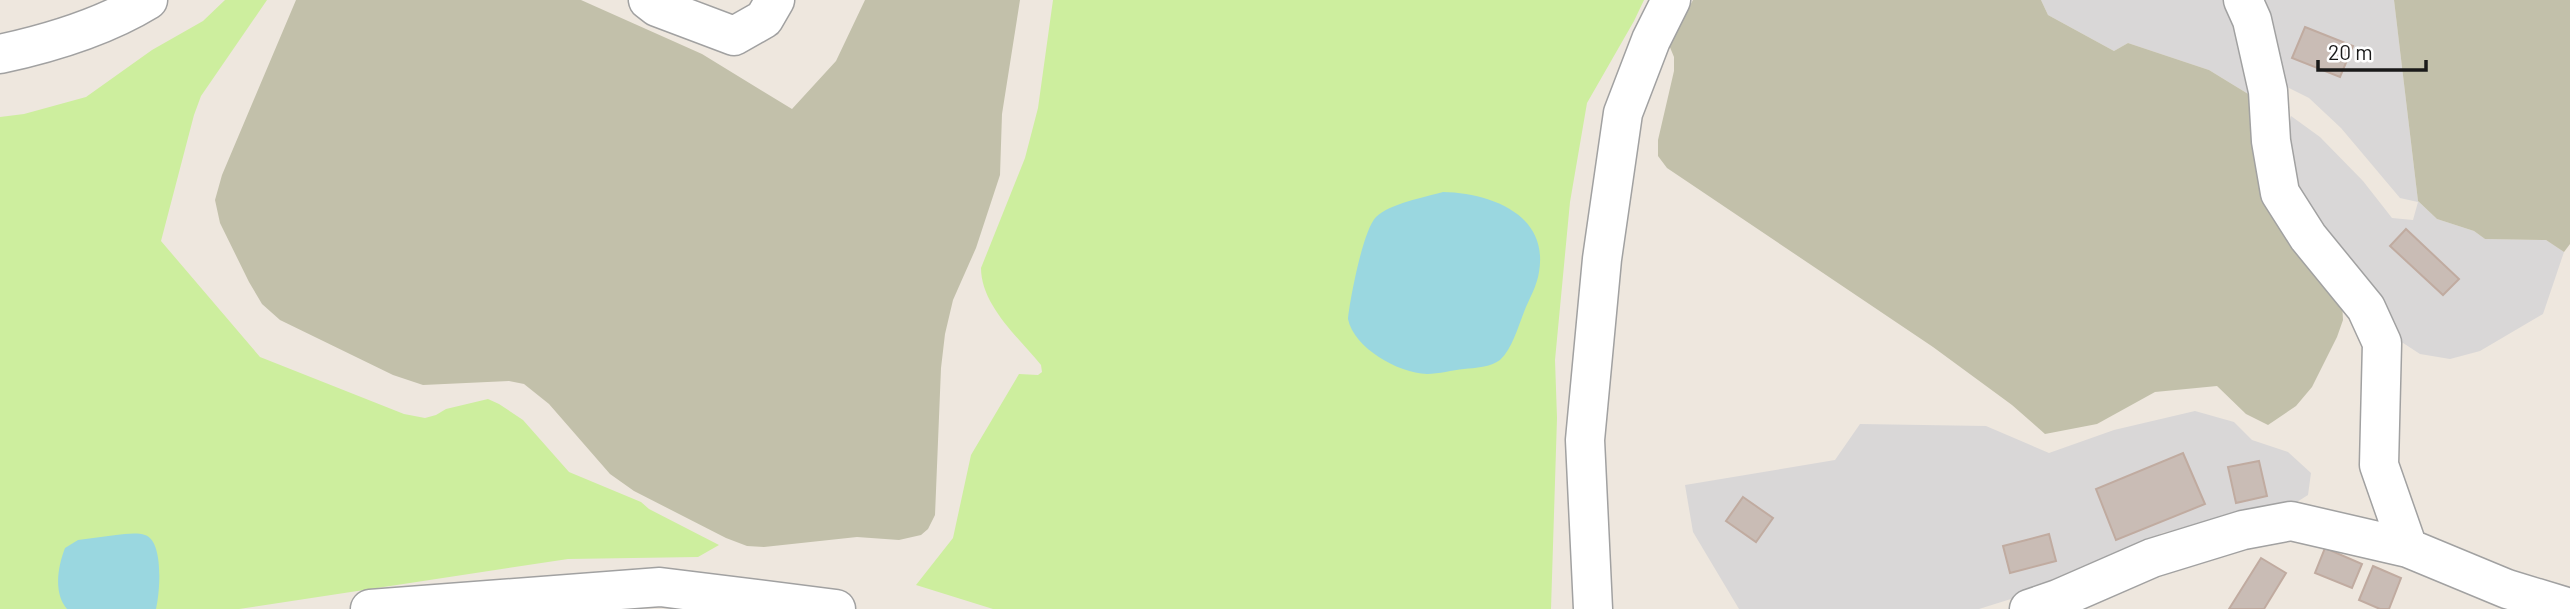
<svg xmlns="http://www.w3.org/2000/svg" width="2570" height="609" font-family="Barlow,sans-serif">
<style>
.residential{fill:#d9d7d7}
.construction{fill:#c2c0aa}
.grass{fill:#cdee9e}
.water{fill:#9ad7e0}
.building{fill:#c9bcb5;stroke:#c0aba0;stroke-width:2}
.lines{fill:none;stroke-linecap:round;stroke-linejoin:round}
.minor-casing{stroke:#a1a1a1;stroke-width:41}
.minor{stroke:#fff;stroke-width:38}
</style>
<rect width="100%" height="100%" fill="#eee7de"/>
<path class="residential" d="M2041,0H2229L2258,100L2209,70L2128,43L2114,51L2048,15Z
M2259,0H2394L2418,201L2437,219L2474,231L2485,239L2546,240L2564,252L2543,314L2480,351L2450,359L2420,354L2397,339L2291,192L2286,144L2291,116L2320,137L2363,181L2392,218L2413,220L2418,202L2400,198L2341,128L2309,98L2281,84Z
M2195,411L2234,422L2252,440L2288,452L2311,473L2308,495L2284,510L2210,522L2162,533L2127,553L2030,593L1979,609H1739L1693,532L1685,485L1835,460L1860,424L1986,426L2049,453L2114,430Z"/>
<path class="construction" d="M296,0H581L702,54L792,109L836,61L865,0H1020L1002,114L1000,175L976,248L953,300L945,334L941,368L935,515L928,529L921,535L899,540L857,537L764,547L747,546L726,538L634,491L610,474L549,404L524,384L509,381L423,385L393,375L280,320L262,304L249,282L220,223L215,200L222,175Z
M1693,0H2041L2048,15L2114,51L2128,43L2209,70L2258,100L2342,300L2343,320L2337,337L2312,387L2296,406L2268,425L2246,414L2217,386L2155,392L2097,424L2045,434L2012,405L1933,347L1667,168L1658,156V140L1674,71V57L1669,45Z
M2394,0H2570V244L2564,252L2546,240L2485,239L2474,231L2437,219L2418,201Z"/>
<path class="grass" d="M225,0H267L201,96L194,115L161,241L260,357L404,414L425,418L436,415L446,409L488,399L499,404L523,420L569,472L641,502L649,509L719,545L698,557L568,559L239,609H0V117L24,114L86,97L152,50L203,21Z
M1053,0H1644L1634,21L1587,103L1570,202L1555,360L1557,418L1551,609H993L916,585L953,538L971,455L1019,374L1038,375L1042,372L1041,365C1018,337 981,305 981,268L1025,158L1038,108Z"/>
<path class="water" d="M1443,192C1490,193 1549,214 1539,272C1537,286 1529,299 1524,312C1518,327 1512,349 1500,360C1491,367 1475,368 1464,369C1452,370 1439,374 1427,374C1398,373 1354,348 1348,319C1350,299 1363,230 1376,217C1389,204 1425,197 1443,192Z
M116,535C125,534 137,532 145,535C164,541 160,592 156,609H67C53,593 58,566 65,548L78,540Z"/>
<path class="building" d="M2305,27L2353,46L2340,77L2292,58Z
M2406,229L2459,279L2443,295L2390,246Z
M2183,453L2205,504L2116,540L2096,489Z
M2259,461L2267,496L2236,503L2228,467Z
M1743,497L1773,518L1756,542L1726,521Z
M2049,534L2056,561L2010,573L2003,546Z
M2325,548L2362,564L2352,588L2315,573Z
M2261,558L2286,573L2264,609H2229Z
M2373,566L2401,578L2389,609H2380L2359,600Z"/>
<g class="lines">
<g class="minor-casing">
<path id="minor" d="M648,0L657,7L734,36L764,19L775,0
M2243,0L2252,20L2268,91L2271,141L2280,193L2308,237L2366,308L2382,343L2379,465L2408,548
M0,54C51,43 104,27 148,0
M370,609L660,587L836,609
M1593,609L1585,440L1602,259L1623,113L1651,40L1671,0
M2029,609L2058,599L2152,558L2243,530L2291,521L2408,548L2507,589L2570,608"/>
</g>
<use href="#minor" class="minor"/>
</g>
<path d="M2318 60v10h108v-10" fill="none" stroke="#1a1a1a" stroke-width="3.5"/>
<text x="2328" y="60" font-size="21" fill="#1a1a1a" stroke="#ffffff" stroke-width="5" paint-order="stroke">20 m</text>
</svg>
